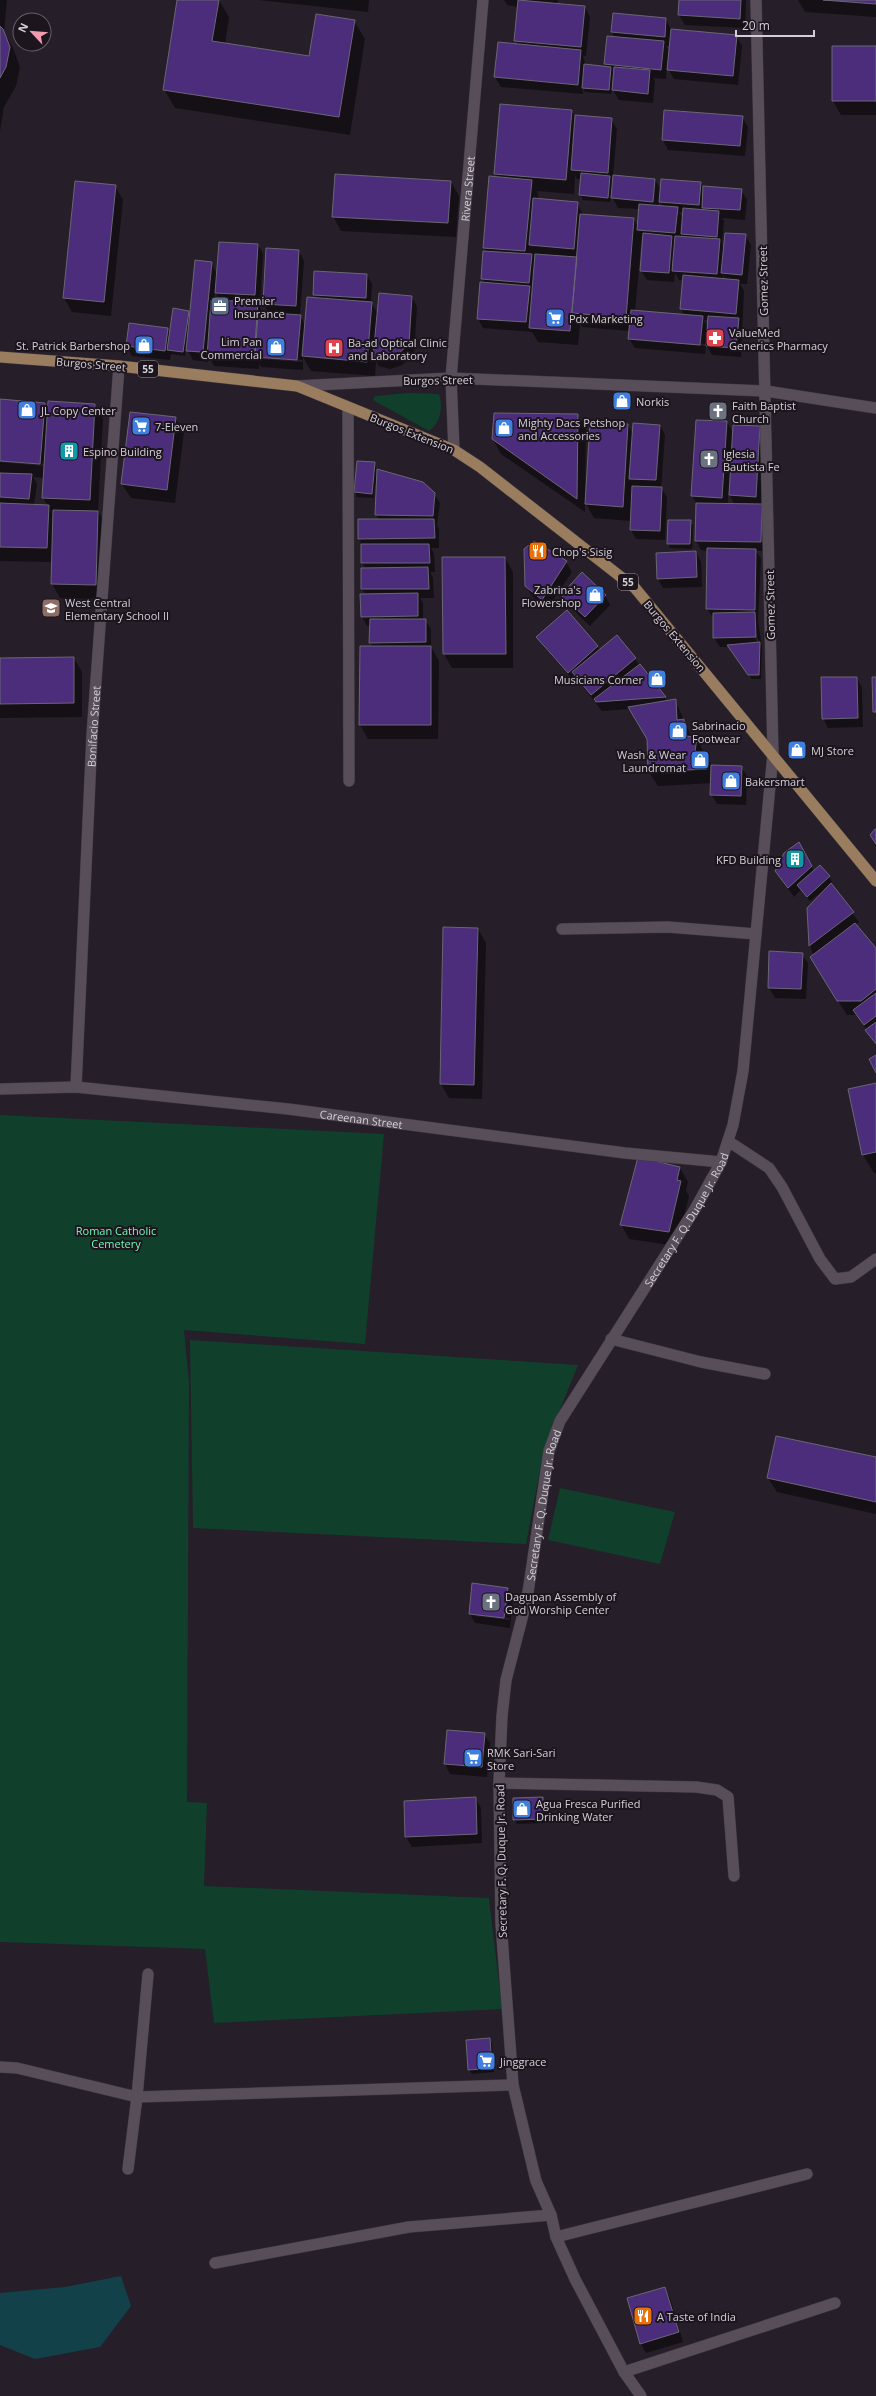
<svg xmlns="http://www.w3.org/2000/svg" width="876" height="2396" font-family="'Open Sans',sans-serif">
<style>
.green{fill:#10402b}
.water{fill:#134149}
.shadow{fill:#0007;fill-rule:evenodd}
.building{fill:#4c2d7b;stroke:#6a6674}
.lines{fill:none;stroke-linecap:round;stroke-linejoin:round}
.minor-casing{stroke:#3e3840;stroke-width:12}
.tertiary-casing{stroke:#3e3840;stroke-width:12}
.primary-casing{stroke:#3e3840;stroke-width:12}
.minor{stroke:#574e5a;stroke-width:11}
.tertiary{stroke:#574e5a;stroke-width:11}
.primary{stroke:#9a7d5e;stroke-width:11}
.labels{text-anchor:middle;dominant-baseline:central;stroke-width:4;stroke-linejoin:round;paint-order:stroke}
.shield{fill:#1c151e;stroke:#9d979f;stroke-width:1}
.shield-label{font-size:10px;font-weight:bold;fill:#d4cfd6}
.street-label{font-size:11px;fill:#d4cfd6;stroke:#1c151e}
.poi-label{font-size:11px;fill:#d4cfd6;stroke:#1c151e;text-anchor:start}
.park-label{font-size:11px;fill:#6efdba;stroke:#1c151e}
</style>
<rect width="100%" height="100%" fill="#261e28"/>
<path class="green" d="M409,393L439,394C443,407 441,422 429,431L373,400L375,396Z
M0,1115L384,1134L365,1344L184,1330L189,1382L187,1802L207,1803L204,1886L489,1898L502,2009L214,2023L205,1949L0,1942Z
M190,1340L578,1365L544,1449L526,1544L193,1528Z
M560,1488L675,1512L660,1564L548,1540Z"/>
<path class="water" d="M121,2276L131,2306L100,2347L35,2359L0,2345V2293L65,2287Z"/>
<path class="shadow" d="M0,0H7L4,32L13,48L20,67L16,86L4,107L0,131Z
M178,0H219L229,17L225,44L310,57L354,21L365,39L350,135L175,108L164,89Z
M259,0H369L368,12Z
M504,0H558L557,5L585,7L590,17L586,56H583L586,65L607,67L605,64L615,38L612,32L666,19L671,30L736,36L742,46L738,85L674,79L667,67L666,79L653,78L655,81L653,103L619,100L612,88L611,94L585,92L583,88V94L501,87L495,77L499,44L518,45L515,40L518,7L507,5ZM666,46H671L670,53Z
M680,0H746L745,28L685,25L679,15Z
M798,0H876V17L805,12Z
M876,47V115H841L833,101Z
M571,111L575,116L611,119L617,129L613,176L655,180L661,190L700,183L704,190H741L747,200L745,220L722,218L724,221L722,244L724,248L745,235L751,245L747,284H740L744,291L741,357L712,355L706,344L705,354L635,348L629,339L630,331L582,327L580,324L578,345L538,342L532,332L483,328L478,318L485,283L482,279L486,252L484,248L489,177L498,178L495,174ZM575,176L577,179H582L580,195L583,200L610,202L611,195L618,208L640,209L638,227L634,219L583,215L577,203L539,200L537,191L574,194ZM659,201L663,207H659ZM679,212L684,213L683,219ZM642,236L644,239L641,271L647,280L674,282L675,273L679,280H683L681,309L685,316L635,312ZM534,252L536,255V263L534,260ZM723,275L726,280H723ZM704,320H709L708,328ZM634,338L705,344V346L634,340Z
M742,117L748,127L745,156L668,150L663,140Z
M451,182L459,196L456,237L341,231L333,216Z
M115,186L123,200L111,316L72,312L64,298Z
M258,245L263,254L260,305L258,304L263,313L269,314L264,304L299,251L304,261L300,315L305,325L316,299L314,295L315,272L367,275L372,284L371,303L378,314L412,297L417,307L414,354L402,365L390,369L379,366L376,361L375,376L311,371L303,357V370L261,367L259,363V369L214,366L209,357L208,362L193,360L186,348L185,356L171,354L170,360L132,356L127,346L167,329L170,334L188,312L191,316L211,263L217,274ZM215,291L221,302L214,301ZM192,350L208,352V354L192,352ZM261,357L303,360L302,362L261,359Z
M0,400L44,403L48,410L94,405L103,419L98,511L106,526L104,599L60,598L52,584L53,562L0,561V462L45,466V464L0,460ZM33,477L44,478L43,498L48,506L34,505L37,484Z
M577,415L586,429L585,493L628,425L633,435L660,425L665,435L661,488L667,497L665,540L636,539L631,530V521L594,518L585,502V512L501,454L493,439Z
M175,418L184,432L175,503L131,498L122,484Z
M727,422L734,434L760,427L765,437L761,505L767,515L766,551H756L761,559L758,620L762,648L761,679H752L729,647H720L714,638V619L707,609L708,551L701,550L696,541L697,504L692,496ZM728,492L735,505L728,504ZM754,632L760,643H758L752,633Z
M374,463L377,470L422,483L434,494L440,503L437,525L439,529V548H431L434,554L435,572H430L433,578L434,598H420L423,603V620H425L431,629V647L439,661L438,739H368L360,725L373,647L370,643V626H367L362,617L365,594L362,589L366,569L362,563V545L359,539L379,520L376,515L377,485H375L374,498L357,497L355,492Z
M690,521L693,526L692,549L670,548L668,544Z
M696,552L701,562L702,587L663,588L658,579Z
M443,558H505L513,572V668H452L444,654Z
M566,562L572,572L547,609L532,596L526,586Z
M562,595H605L610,605L590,626L568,605Z
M538,637L597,646L600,650L635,659L668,702L675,700L692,738H696L712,766L741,767L747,776L746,805L717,804L711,794L712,783L658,786L649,772L648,739L631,709L602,711L577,679L574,681L543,646Z
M74,658L82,672V717L0,718V659Z
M857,678L862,687L863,727L828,728L823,718Z
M804,853L814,872L820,866L829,877L832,882L830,884L859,922L855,925L876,950V1045L857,1015H847L819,971L810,946L808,908L830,885L810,901L801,890L794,897L782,880Z
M478,929L486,943L482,1099L449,1098L441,1084Z
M802,954L808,963L806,999L775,998L769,988Z
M876,1084V1173H874L863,1155Z
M680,1168L688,1182L686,1191L689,1196L677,1246L629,1239L621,1224Z
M876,1458V1514L777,1492L768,1478Z
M508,1589L513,1598L510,1628L475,1623L470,1614ZM475,1614L510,1618L509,1620L475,1616Z
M484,1734L490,1743L487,1777L450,1774L445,1764Z
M475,1798L481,1808L482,1843L412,1847L406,1837L405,1802Z
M542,1798L545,1802V1823L517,1824L514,1819Z
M489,2039L492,2043L494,2072L472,2074L469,2070Z
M665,2288L670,2298L683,2342L646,2353L641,2344Z"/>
<path class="building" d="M177,0H219L212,41L309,56L316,14L355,20L339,117L163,90Z
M518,0L585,6L581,47L514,41Z
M679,0H741L740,19L678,15Z
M823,0H876V4Z
M613,13L666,18L665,37L611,32Z
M0,26L3,29L10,47L6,67L0,78Z
M671,29L737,35L733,76L667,70Z
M607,36L664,41L661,70L604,64Z
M498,42L581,50L578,85L494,77Z
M832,46H876V101H832Z
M584,64L611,67L609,90L582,88Z
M614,67L650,70L648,94L612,90Z
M500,104L572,110L566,180L494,174Z
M664,110L743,116L740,146L662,140Z
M575,115L612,118L608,173L571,170Z
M581,173L610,176L608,198L579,195Z
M335,174L451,181L448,223L332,217Z
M613,175L655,179L653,202L611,198Z
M489,176L532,180L525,251L483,248Z
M661,179L701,182L699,205L659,202Z
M75,181L116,185L104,302L63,298Z
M703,186L742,189L740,210L702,208Z
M533,198L578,202L574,249L529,245Z
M639,204L678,207L675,233L637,230Z
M683,208L719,211L717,237L681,234Z
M580,214L634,218L626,318L572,313Z
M643,233L672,236L669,273L640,271Z
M725,233L746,234L742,275L721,273Z
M675,236L720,239L717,274L672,271Z
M219,242L258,244L255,295L215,293Z
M266,248L299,250L296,306L263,304Z
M483,251L532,254L529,283L481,279Z
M535,254L577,257L570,331L529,328Z
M195,260L212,262L203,352L186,351Z
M314,271L367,274L366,298L313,295Z
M683,275L739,280L736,314L680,309Z
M480,282L530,286L526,322L477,319Z
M379,293L412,296L409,344L396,356L384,359L373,357Z
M307,297L372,302L367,362L302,356Z
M211,300L258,302L254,359L207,357Z
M173,308L189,311L183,352L167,350Z
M631,310L703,316L700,345L628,339Z
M258,312L301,315L297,360L255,357Z
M708,316L739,318L736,348L706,346Z
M129,323L168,328L165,351L126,346Z
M0,399L45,403L40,464L0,461Z
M48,401L95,404L90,500L42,498Z
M130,412L176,417L167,490L121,484Z
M494,413L578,414L577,499L492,439Z
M696,420L727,421L722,498L691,496Z
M590,422L628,424L623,507L585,504Z
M633,423L660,425L656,480L629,479Z
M733,425L760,426L756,497L729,495Z
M357,461L375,462L372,494L354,492Z
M377,469L423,482L435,493L433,516L375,515Z
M0,473L32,474L29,499L0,497Z
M632,486L662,487L660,531L630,530Z
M0,503L49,505L47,548L0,547Z
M696,503L762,504L761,542L695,541Z
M53,510L98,511L96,585L51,584Z
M358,519H434L435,538L358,539Z
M668,520H691L690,544H667Z
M534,541L567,561L542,600L525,586L524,549Z
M361,544H429L430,563H361Z
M707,548L756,549L755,610L706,609Z
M696,551L697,577L657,579L656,553Z
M442,557H505L506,654H443Z
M428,567L429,589H361V568Z
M582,572L606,595L585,617L561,595Z
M418,593V616L361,617L360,594Z
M567,610L598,646L568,673L536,637Z
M755,612L756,637L713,638V613Z
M370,619H426V642L369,643Z
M617,635L636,658L591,695L572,672Z
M760,642L759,675H748L727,645Z
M360,646H431V725H359Z
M74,657V703L0,704V658Z
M640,664L666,697L596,702L594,699Z
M821,677H857L858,718L822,719Z
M872,677H876V712H873Z
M676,699L677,720L684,719L685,736L697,737L695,752H705L707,769L648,772L647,739L628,707Z
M711,765L742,766L741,796L710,795Z
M875,829H876V844L870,835Z
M799,842L812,866L788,888L775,871L784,853Z
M820,865L830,876L807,897L797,885Z
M831,883L854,912L809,946L807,908Z
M855,923L876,948V989L861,1001H837L810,957Z
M443,927L478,928L474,1085L440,1084Z
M769,951L803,953L801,989L768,988Z
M876,993V1016L864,1025L853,1010Z
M876,1022V1044L865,1030Z
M876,1055V1073L869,1059Z
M876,1083V1152L862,1155L848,1089Z
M638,1157L680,1167L677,1180L681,1181L669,1232L620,1225Z
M776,1436L876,1457V1502L767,1478Z
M472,1583L508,1588L504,1618L469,1614Z
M447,1730L485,1733L482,1767L444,1764Z
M476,1797L477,1834L405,1837L404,1801Z
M543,1797V1819L513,1820V1798Z
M490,2038L492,2068L468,2070L466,2040Z
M665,2287L679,2332L640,2344L627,2298Z"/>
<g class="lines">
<g class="minor-casing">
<g id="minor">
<path d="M348,407L349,781"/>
<path id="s1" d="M454,450L451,378L483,0"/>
<path d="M562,929L668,927L756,934"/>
<path id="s2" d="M76,1087L92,735L119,366"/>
<path id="s3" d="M0,1089L76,1087L288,1109L625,1153L721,1162"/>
<path d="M728,1141L769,1168L782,1187L820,1259L835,1279L851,1277L876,1259"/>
<path d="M611,1339L701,1362L765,1374"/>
<path d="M499,1783L696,1787L717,1790L728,1797L734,1876"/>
<path d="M0,2067L17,2068L137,2097L513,2085"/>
<path d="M128,2169L137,2097L148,1974"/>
<path d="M556,2237L807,2174"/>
<path d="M215,2263L409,2227L551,2215"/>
<path d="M624,2372L835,2303"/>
<path id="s4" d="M641,2396L624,2372L575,2279L556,2237L551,2215L536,2181L513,2085L501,1923L499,1783L502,1716L506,1680L527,1599L549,1451L560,1421L695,1209L721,1162L733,1125L743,1071L773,754L756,0"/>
</g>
</g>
<g class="tertiary-casing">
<path id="tertiary" d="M297,386L451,378L766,391L876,408"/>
</g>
<g class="primary-casing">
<path id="primary" d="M0,357L119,366L297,386L454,450L480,467L635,588L876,881"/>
</g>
<use href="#minor" class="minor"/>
<use href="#tertiary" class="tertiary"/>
<use href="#primary" class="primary"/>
</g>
<defs>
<g id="office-square" transform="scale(1)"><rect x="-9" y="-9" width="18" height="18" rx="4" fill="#5c6f8a" stroke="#1c151e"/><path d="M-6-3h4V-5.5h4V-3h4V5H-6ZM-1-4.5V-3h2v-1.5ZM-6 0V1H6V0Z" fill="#fff"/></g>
<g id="supermarket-square" transform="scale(1)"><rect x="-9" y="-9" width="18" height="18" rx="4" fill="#3f7fe0" stroke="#1c151e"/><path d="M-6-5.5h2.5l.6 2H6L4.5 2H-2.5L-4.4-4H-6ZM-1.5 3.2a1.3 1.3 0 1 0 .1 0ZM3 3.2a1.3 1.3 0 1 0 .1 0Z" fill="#fff"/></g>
<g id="pharmacy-square" transform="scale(1)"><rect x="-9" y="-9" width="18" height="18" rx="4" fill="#e0444e" stroke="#1c151e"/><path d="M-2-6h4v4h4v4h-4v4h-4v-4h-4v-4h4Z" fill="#fff"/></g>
<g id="shop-square" transform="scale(1)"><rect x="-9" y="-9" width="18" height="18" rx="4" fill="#3f7fe0" stroke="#1c151e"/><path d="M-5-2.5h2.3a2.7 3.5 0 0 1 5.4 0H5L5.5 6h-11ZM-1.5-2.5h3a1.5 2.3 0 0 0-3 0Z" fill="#fff"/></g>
<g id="hospital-square" transform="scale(1)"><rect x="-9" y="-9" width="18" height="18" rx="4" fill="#e0444e" stroke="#1c151e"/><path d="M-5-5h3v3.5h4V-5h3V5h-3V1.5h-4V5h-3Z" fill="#fff"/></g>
<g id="church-square" transform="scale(1)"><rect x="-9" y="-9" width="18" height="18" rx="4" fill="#6b7280" stroke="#1c151e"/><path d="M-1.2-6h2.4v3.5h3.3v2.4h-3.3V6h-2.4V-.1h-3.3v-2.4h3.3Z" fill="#fff"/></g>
<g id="building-square" transform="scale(1)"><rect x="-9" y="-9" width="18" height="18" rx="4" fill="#0f9aa8" stroke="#1c151e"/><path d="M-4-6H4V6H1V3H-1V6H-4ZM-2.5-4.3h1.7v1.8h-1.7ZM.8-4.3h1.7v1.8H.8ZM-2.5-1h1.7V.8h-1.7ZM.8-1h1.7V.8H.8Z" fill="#fff"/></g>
<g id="restaurant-square" transform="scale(1)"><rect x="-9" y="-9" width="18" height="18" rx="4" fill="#e8710a" stroke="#1c151e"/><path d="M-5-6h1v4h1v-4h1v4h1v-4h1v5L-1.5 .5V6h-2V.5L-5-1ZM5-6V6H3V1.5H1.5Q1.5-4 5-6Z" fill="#fff"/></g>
<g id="school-square" transform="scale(1)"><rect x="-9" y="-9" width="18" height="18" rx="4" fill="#8d6e63" stroke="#1c151e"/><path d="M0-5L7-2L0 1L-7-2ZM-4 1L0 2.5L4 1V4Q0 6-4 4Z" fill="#fff"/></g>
</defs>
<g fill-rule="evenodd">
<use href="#office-square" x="220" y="306"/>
<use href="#supermarket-square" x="555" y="318"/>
<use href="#pharmacy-square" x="715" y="338"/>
<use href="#shop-square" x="144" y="345"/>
<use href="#shop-square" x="276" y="347"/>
<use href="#hospital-square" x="334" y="348"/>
<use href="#shop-square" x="622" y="401"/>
<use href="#shop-square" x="27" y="410"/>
<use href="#church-square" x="718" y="411"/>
<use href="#supermarket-square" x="141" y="426"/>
<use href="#shop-square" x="504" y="428"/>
<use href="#building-square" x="69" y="451"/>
<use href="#church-square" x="709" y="459"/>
<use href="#restaurant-square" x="538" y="551"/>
<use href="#shop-square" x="595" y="595"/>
<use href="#school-square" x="51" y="608"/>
<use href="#shop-square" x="657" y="679"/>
<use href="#shop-square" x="678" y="731"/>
<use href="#shop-square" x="797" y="750"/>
<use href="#shop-square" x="700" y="760"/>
<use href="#shop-square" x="731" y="781"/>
<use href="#building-square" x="795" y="859"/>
<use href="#church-square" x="491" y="1602"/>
<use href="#supermarket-square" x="473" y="1758"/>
<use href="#shop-square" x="522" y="1809"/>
<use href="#supermarket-square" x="486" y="2061"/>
<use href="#restaurant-square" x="643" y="2316"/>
</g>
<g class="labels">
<g class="shield">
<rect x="138" y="361" width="20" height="16" rx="3"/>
<rect x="618" y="574" width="20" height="16" rx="3"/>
</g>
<g class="shield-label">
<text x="148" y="369">55</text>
<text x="628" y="582">55</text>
</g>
<g class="street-label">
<text stroke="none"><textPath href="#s1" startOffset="262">Rivera Street</textPath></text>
<text transform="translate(763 281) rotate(-91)">Gomez Street</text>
<text transform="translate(91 364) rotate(5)">Burgos Street</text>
<text transform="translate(438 380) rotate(-1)">Burgos Street</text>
<text transform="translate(412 433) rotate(22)">Burgos Extension</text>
<text transform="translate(770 605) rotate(-91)">Gomez Street</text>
<text transform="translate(675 636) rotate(50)">Burgos Extension</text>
<text stroke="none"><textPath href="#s2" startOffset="361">Bonifacio Street</textPath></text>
<text stroke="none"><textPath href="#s3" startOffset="363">Careenan Street</textPath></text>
<text stroke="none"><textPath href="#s4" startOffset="1248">Secretary F. Q. Duque Jr. Road</textPath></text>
<text stroke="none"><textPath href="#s4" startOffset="924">Secretary F. Q. Duque Jr. Road</textPath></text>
<text transform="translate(501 1861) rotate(-91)">Secretary F. Q. Duque Jr. Road</text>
</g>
<g class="poi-label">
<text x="234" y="300">Premier<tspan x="234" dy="13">Insurance</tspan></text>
<text x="569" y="318">Pdx Marketing</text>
<text x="729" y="332">ValueMed<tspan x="729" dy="13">Generics Pharmacy</tspan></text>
<text x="262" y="341" text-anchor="end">Lim Pan<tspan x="262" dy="13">Commercial</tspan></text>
<text x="348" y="342">Ba-ad Optical Clinic<tspan x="348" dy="13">and Laboratory</tspan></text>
<text x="130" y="345" text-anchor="end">St. Patrick Barbershop</text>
<text x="636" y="401">Norkis</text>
<text x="732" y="405">Faith Baptist<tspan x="732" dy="13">Church</tspan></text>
<text x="41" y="410">JL Copy Center</text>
<text x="518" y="422">Mighty Dacs Petshop<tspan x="518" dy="13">and Accessories</tspan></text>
<text x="155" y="426">7-Eleven</text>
<text x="83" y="451">Espino Building</text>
<text x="723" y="453">Iglesia<tspan x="723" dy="13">Bautista Fe</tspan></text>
<text x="552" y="551">Chop's Sisig</text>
<text x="581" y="589" text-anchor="end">Zabrina's<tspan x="581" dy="13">Flowershop</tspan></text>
<text x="65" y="602">West Central<tspan x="65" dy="13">Elementary School II</tspan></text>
<text x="643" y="679" text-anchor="end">Musicians Corner</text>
<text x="692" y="725">Sabrinacio<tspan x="692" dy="13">Footwear</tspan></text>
<text x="811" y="750">MJ Store</text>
<text x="686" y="754" text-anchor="end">Wash &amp; Wear<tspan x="686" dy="13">Laundromat</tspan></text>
<text x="745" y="781">Bakersmart</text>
<text x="781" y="859" text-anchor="end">KFD Building</text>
<text x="505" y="1596">Dagupan Assembly of<tspan x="505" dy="13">God Worship Center</tspan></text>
<text x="487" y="1752">RMK Sari-Sari<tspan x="487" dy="13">Store</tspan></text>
<text x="536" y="1803">Agua Fresca Purified<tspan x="536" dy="13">Drinking Water</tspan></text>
<text x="500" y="2061">Jinggrace</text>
<text x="657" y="2316">A Taste of India</text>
</g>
<g class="park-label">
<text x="116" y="1230">Roman Catholic<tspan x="116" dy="13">Cemetery</tspan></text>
</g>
</g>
<g transform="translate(32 32) rotate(296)"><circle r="19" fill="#1c151e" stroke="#665f68"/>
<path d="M0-3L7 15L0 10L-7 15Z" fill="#f29aad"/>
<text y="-6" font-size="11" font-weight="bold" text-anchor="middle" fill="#d4cfd6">N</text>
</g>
<path d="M736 30v6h78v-6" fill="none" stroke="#d4cfd6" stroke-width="2"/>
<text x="742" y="30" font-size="12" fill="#d4cfd6" stroke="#1c151e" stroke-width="3" paint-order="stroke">20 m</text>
</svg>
